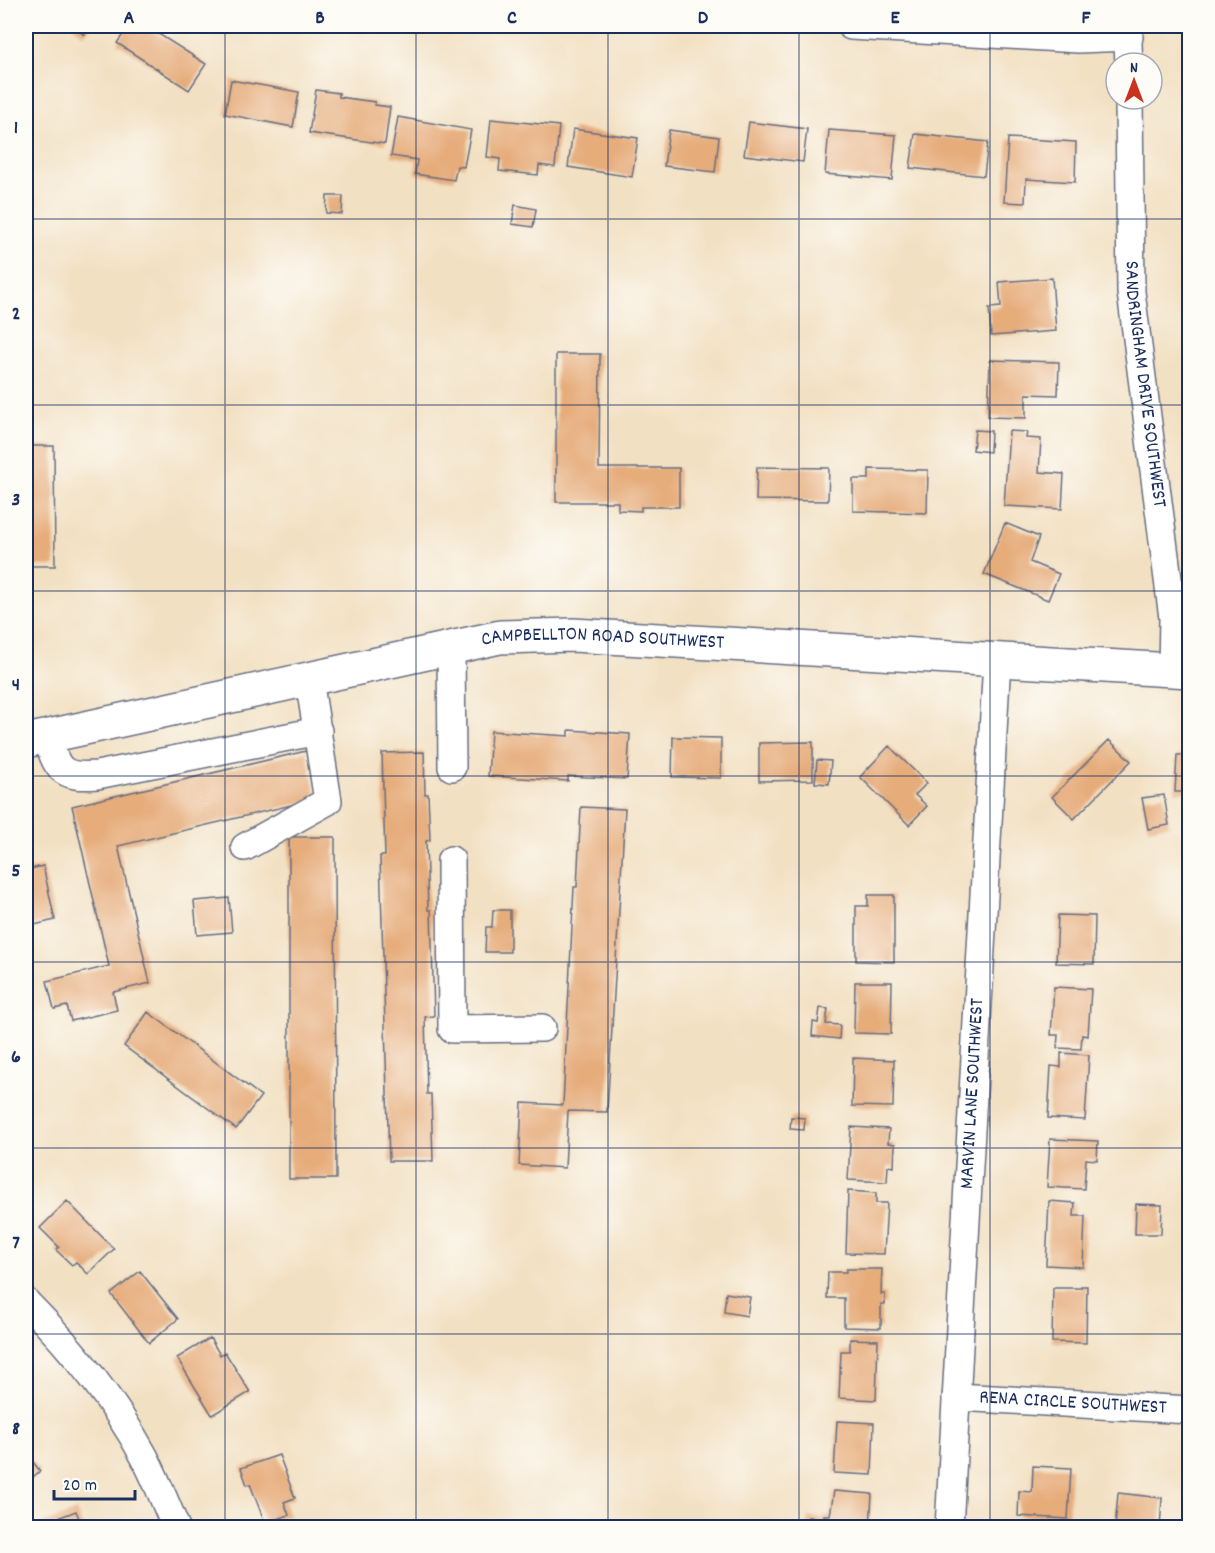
<svg xmlns="http://www.w3.org/2000/svg" width="1215" height="1553" font-family="Dekko,sans-serif">
<style>
.building{fill:#e6ac7a}
.lines{fill:none;stroke-linecap:round;stroke-linejoin:round}
.minor-casing{stroke:#666d81;stroke-width:30}
.major-casing{stroke:#666d81;stroke-width:36}
.minor{stroke:#fff;stroke-width:27}
.major{stroke:#fff;stroke-width:33}
.grid{fill:none;stroke:#1b2f5e;stroke-width:1.5;stroke-opacity:0.55}
.labels{text-anchor:middle;dominant-baseline:central;stroke-width:5;stroke-linejoin:round;paint-order:stroke}
.street-label{font-size:20px;fill:#1b2f5e;stroke:#fdfcf7}
.neatline{fill:none;stroke:#1b2f5e;stroke-width:2}
.grid-label{font-size:20px;text-anchor:middle;font-weight:bold;fill:#1b2f5e}
</style>
<rect width="100%" height="100%" fill="#fdfcf7"/>
<filter id="ink" filterUnits="userSpaceOnUse"><feTurbulence type="fractalNoise" baseFrequency=".0167" numOctaves="2"/><feDisplacementMap in="SourceGraphic" scale="12" xChannelSelector="R" yChannelSelector="G"/><feConvolveMatrix kernelMatrix="1 2 1 2 8 2 1 2 1" color-interpolation-filters="sRGB"/></filter>
<filter id="wash" filterUnits="userSpaceOnUse"><feTurbulence type="fractalNoise" baseFrequency=".008" numOctaves="4" result="noise"/><feDisplacementMap in="SourceGraphic" scale="24" xChannelSelector="R" yChannelSelector="G"/><feGaussianBlur stdDeviation="1.35" result="paint"/><feColorMatrix in="noise" values="0 0 0 0 0 0 0 0 0 0 0 0 0 0 0 0 0 1.4 0 .05"/><feComposite in="paint" operator="in"/></filter>
<g filter="url(#wash)">
<rect width="100%" height="100%" fill="#f2e0c2"/>
<g id="blocks">
<path class="building" d="M72,26H92L84,35Z
M129,26H146L206,64L189,90L117,43Z
M231,80L299,92L293,127L225,114Z
M316,90L339,93V97L375,102V105L390,107L385,144L309,133Z
M398,117L471,130L464,167L457,166L454,180L415,174L417,160L391,156Z
M491,119L559,126L555,167L539,165L538,175L499,171L500,159L487,157Z
M749,122L807,129L803,162L744,155Z
M573,129L638,138L632,177L568,167Z
M669,130L719,137L715,172L664,166Z
M829,130L896,135L892,180L825,174Z
M915,134L988,142L984,176L910,168Z
M1008,138L1076,142L1075,182L1026,179L1025,203L1004,202Z
M327,196H343L342,214L326,213Z
M515,205L536,209L533,227L512,224Z
M1052,278L1056,331L991,336L989,308L1001,307L999,282Z
M556,354H600L599,468H679V507H641V511L618,510V502H556Z
M990,360L1059,362L1058,395L1026,394V418L988,417Z
M975,430L991,431L990,452L973,450Z
M1009,431L1027,432L1026,438L1041,439L1039,472L1064,474L1062,509L1004,506Z
M26,446H54L55,566H26Z
M757,467L829,468L828,501L756,500Z
M869,469L928,470L927,513L853,511V479H869Z
M1005,523L1039,537L1030,562L1059,574L1048,600L984,574Z
M569,730L630,734L627,779L568,776V781L488,776L491,731L569,736Z
M673,737L721,738V778L672,777Z
M1109,740L1131,761L1074,819L1052,797Z
M813,742V780L759,781V743Z
M889,746L927,783L915,795L927,806L909,825L860,777Z
M306,751L317,799L118,846L150,983L113,992L117,1010L71,1021L67,1006L54,1009L47,981L109,966L72,806Z
M424,752L425,794H428L430,840L426,841L428,910H431L434,1016L425,1017L427,1094H431L433,1161H389L380,856H385L382,753Z
M1177,755H1190V792H1175Z
M817,760L831,761L829,784L815,783Z
M1164,795L1169,825L1148,829L1142,798Z
M581,807L625,809L607,1112L568,1111L565,1168L519,1165L522,1103L563,1105L574,887H577Z
M289,837H335L336,1179H289Z
M43,866L55,920L26,927V870Z
M868,895H894V962L856,961V906H868Z
M229,898L232,932L197,935L194,901Z
M493,910H510V952H485L486,927H492Z
M1058,915L1095,916L1094,964L1056,963Z
M855,982H892L891,1034L854,1033Z
M1054,987L1091,989L1088,1036L1082,1035L1081,1049L1057,1048L1058,1035H1051Z
M820,1008L828,1009L826,1024L840,1025L839,1039L812,1036L813,1022L818,1023Z
M148,1012L261,1096L236,1129L124,1046Z
M1061,1053L1089,1055L1085,1120L1048,1118L1051,1066L1061,1067Z
M853,1058L894,1060L893,1107L852,1106Z
M791,1117L805,1118L804,1130L790,1129Z
M851,1127L889,1129L888,1143L895,1144L894,1167L888,1166L887,1182L848,1180Z
M1050,1139L1098,1141L1097,1160L1086,1159L1084,1189L1047,1187Z
M848,1191L876,1193V1203H887L884,1254L846,1253Z
M67,1201L114,1249L88,1274L76,1262L72,1265L56,1250L59,1247L40,1228Z
M1049,1201L1075,1203L1074,1216H1085L1083,1267L1046,1265Z
M1136,1204L1162,1205L1161,1234H1135Z
M846,1269H882L881,1294H885V1304H881V1328L844,1327V1298H827L828,1272H846Z
M140,1271L178,1319L149,1343L111,1294Z
M1081,1286H1087L1086,1343L1052,1342L1053,1288H1081Z
M726,1293L750,1297L747,1316L724,1312Z
M210,1338L220,1355L225,1352L250,1392L212,1415L177,1358Z
M850,1339L878,1340L876,1400L839,1398L841,1351H850Z
M837,1421L874,1423L872,1475L834,1473Z
M26,1453L40,1471L26,1483Z
M279,1455L295,1498L284,1502L289,1515L265,1523L250,1484L247,1485L241,1468Z
M1033,1466L1071,1468L1068,1519L1018,1516L1019,1491L1032,1492Z
M834,1491L872,1494L870,1528H807L808,1517L824,1518V1515H830Z
M1118,1493L1162,1498L1160,1528H1115Z
M76,1511L83,1528H34V1527Z"/>
</g>
</g>
<g filter="url(#ink)">
<use href="#blocks" fill-opacity="0" stroke="#666d81" stroke-width="1.5"/>
<g class="lines">
<g class="minor-casing">
<g id="minor">
<path d="M851,26L1078,39L1129,37"/>
<path d="M1127,26L1129,63"/>
<path id="s1" d="M1129,99L1131,292L1173,618L1172,670"/>
<path d="M451,648L452,767"/>
<path d="M47,737C57,769 60,778 97,775L318,731"/>
<path d="M245,847L328,801L309,679"/>
<path d="M451,860L452,1029L542,1028"/>
<path d="M26,1302C71,1347 113,1399 144,1456C156,1479 166,1504 176,1528"/>
<path id="s2" d="M956,1397L1190,1410"/>
<path id="s3" d="M949,1528L997,660"/>
</g>
</g>
<g class="major-casing">
<g id="major">
<path id="s4" d="M26,741L500,637L573,635L1190,671"/>
</g>
</g>
<use href="#minor" class="minor"/>
<use href="#major" class="major"/>
</g>
</g>
<path class="grid" d="M225,26V1528M416,26V1528M608,26V1528M799,26V1528M990,26V1528M26,219H1190M26,405H1190M26,591H1190M26,776H1190M26,962H1190M26,1148H1190M26,1334H1190"/>
<g class="labels">
<g class="street-label">
<text stroke="none"><textPath href="#s1" startOffset="286">SANDRINGHAM DRIVE SOUTHWEST</textPath></text>
<text stroke="none"><textPath href="#s4" startOffset="588">CAMPBELLTON ROAD SOUTHWEST</textPath></text>
<text stroke="none"><textPath href="#s3" startOffset="435">MARVIN LANE SOUTHWEST</textPath></text>
<text stroke="none"><textPath href="#s2" startOffset="117">RENA CIRCLE SOUTHWEST</textPath></text>
</g>
</g>
<rect width="1215" height="1553" fill="none" stroke="#fdfcf7" stroke-width="66"/>
<g transform="translate(1134 81)"><circle r="28" fill="#fdfcf7" stroke="#a3aaba" stroke-width="1.5"/>
<path d="M0-4.5L10 22L0 15L-10 22Z" fill="#c8321e"/>
<text y="-9" font-size="16" font-weight="bold" text-anchor="middle" fill="#1b2f5e">N</text>
</g>
<path d="M54 1490v9h81v-9" fill="none" stroke="#1b2f5e" stroke-width="3"/>
<text x="63" y="1490" font-size="18" fill="#1b2f5e" stroke="#fdfcf7" stroke-width="4.5" paint-order="stroke">20 m</text>
<rect x="33" y="33" width="1149" height="1487" class="neatline"/>
<g class="grid-label">
<text x="129" y="23">A</text>
<text x="320" y="23">B</text>
<text x="512" y="23">C</text>
<text x="703" y="23">D</text>
<text x="895" y="23">E</text>
<text x="1086" y="23">F</text>
<text x="16" y="133">1</text>
<text x="16" y="319">2</text>
<text x="16" y="505">3</text>
<text x="16" y="690">4</text>
<text x="16" y="876">5</text>
<text x="16" y="1062">6</text>
<text x="16" y="1248">7</text>
<text x="16" y="1434">8</text>
</g>
</svg>
